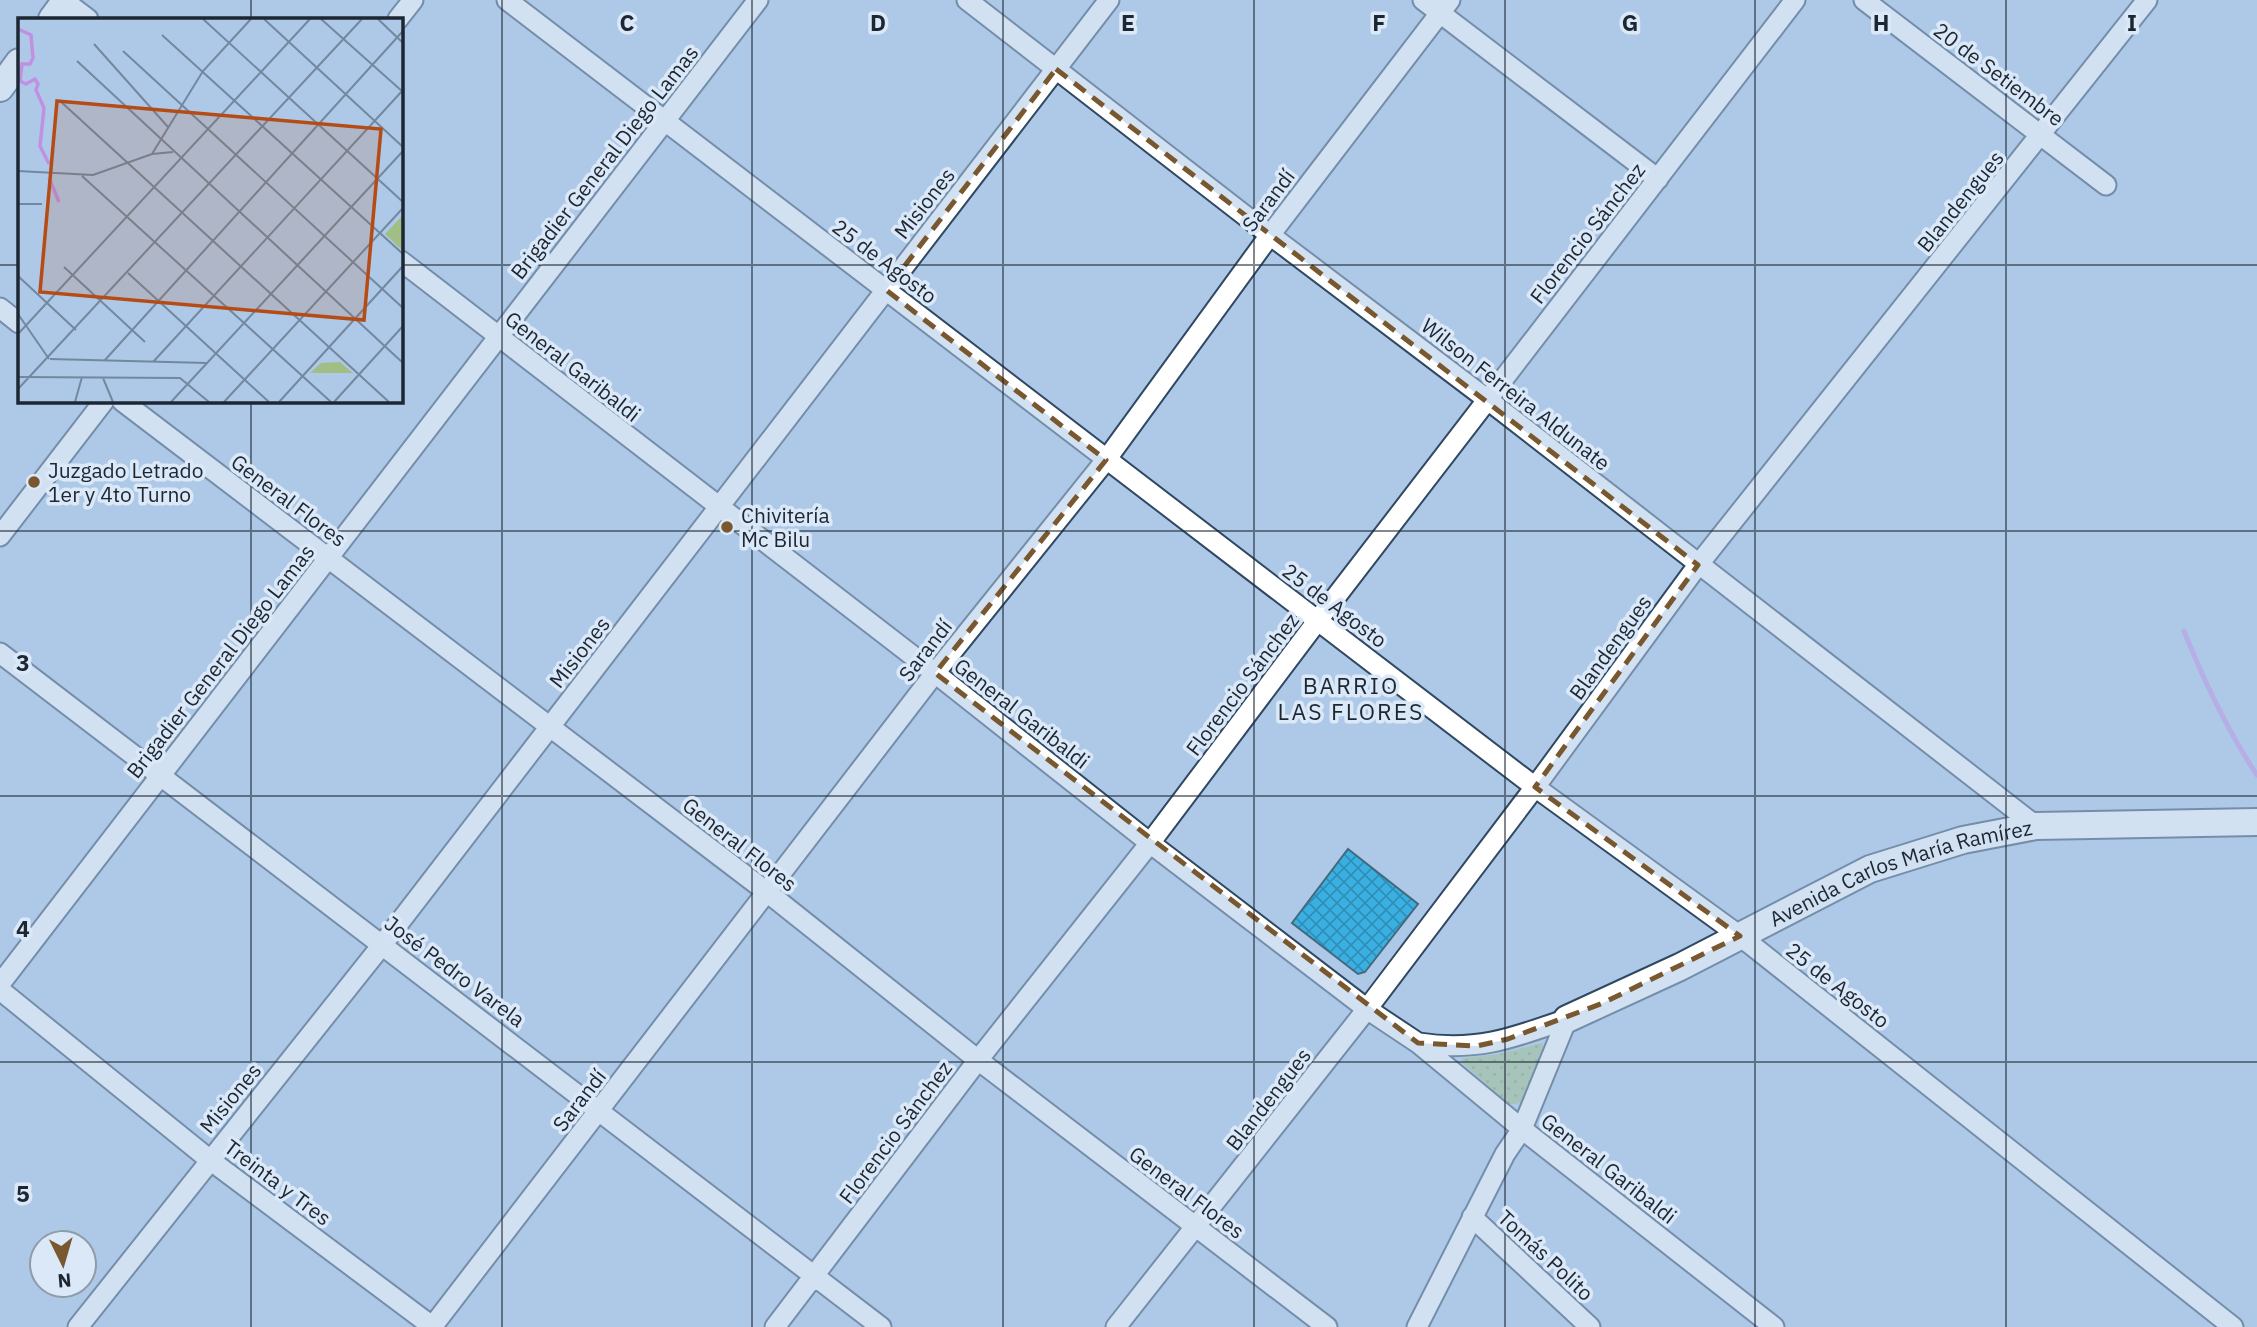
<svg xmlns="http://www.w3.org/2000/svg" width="2257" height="1327" font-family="'IBM Plex Sans',sans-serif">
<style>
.grass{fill:url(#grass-dots)}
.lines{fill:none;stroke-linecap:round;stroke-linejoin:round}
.stream{stroke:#c091e2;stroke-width:5}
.building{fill:url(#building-cross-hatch);stroke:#43697c;stroke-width:2}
.street-casing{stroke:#304861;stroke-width:23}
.secondary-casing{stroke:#304861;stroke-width:30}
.street{stroke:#fff;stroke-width:19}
.secondary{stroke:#fff;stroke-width:26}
.marked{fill:none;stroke:#79572f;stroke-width:5;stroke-dasharray:14 9;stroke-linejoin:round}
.grid{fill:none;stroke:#1d2733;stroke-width:2;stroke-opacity:0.55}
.poi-dot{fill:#79572f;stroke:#dae8f8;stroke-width:2.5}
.labels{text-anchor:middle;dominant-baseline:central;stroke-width:7;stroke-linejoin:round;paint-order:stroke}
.street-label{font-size:21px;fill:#1d2733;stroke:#dae8f8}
.poi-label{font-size:21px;fill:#1d2733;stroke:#dae8f8;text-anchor:start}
.neighbourhood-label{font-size:23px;letter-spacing:2px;fill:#1d2733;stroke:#dae8f8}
.inset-river{fill:none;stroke:#c091e2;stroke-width:3.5}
.inset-road{fill:none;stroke:#73889f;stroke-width:2}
.view{fill:#b54c16;fill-opacity:0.15;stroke:#b54c16;stroke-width:3.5}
.inset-edge{fill:none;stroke:#1d2733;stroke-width:3.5}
.grid-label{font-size:23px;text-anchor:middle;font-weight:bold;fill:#1d2733;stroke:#dae8f8;stroke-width:7;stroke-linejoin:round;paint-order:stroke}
</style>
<defs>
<pattern id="grass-dots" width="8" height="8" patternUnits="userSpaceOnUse" patternTransform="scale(1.75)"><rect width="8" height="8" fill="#a1bf85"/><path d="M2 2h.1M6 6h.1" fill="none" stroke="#839b6d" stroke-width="1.8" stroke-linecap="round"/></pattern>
<pattern id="building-cross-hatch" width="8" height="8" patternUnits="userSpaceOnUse" patternTransform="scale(1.75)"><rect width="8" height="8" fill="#3ab0e2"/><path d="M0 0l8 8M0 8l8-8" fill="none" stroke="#308fb8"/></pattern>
</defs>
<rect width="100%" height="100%" fill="#adc9e7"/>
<path class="grass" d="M1542,1043L1546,1049L1523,1101L1516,1104H1508L1461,1062L1463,1058L1499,1054Z"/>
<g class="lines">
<path class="stream" d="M2184,631C2204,681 2227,730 2257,775"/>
</g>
<path class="building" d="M1348,849L1418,904L1365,972L1358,974L1292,923Z"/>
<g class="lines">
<g class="street-casing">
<path id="street" d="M63,0L88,19
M507,0L1535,787L1740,936L2233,1327
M967,0L1270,235L1488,400L2036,826
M1423,0L1658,179
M1864,0L2106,185
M398,19L413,0
M401,261L935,673L1150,843L1367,1009L1418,1043L1522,1129L1774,1327
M0,308L19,323
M122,401L767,892L978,1060L1327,1327
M0,536L104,401
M0,653L881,1327
M0,984L758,0
M0,990L210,1160L433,1327
M1419,1043C1477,1052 1513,1038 1567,1019
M1472,1217L1590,1327
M78,1327L382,945L1109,0
M432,1327L935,673L1106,460L1270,235L1450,0
M775,1327L978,1060L1150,843L1318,620L1795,0
M1116,1327L1367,1009L1535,787L1698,565L2147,0
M1417,1327L1505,1154L1522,1129L1567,1019"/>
</g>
<g class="secondary-casing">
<g id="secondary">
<path d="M52,19L66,0"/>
<path d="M0,88L19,62"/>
<path id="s1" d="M1567,1019L1680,967L1870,869L1963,840L2036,826L2257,822"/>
</g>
</g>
<use href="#street" class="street"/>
<use href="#secondary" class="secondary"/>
</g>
<path d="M0 0H2257V1327H0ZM1056,69L1698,565L1535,787L1740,936L1603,1003L1508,1039L1477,1046L1418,1043L935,673L1106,460L886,290Z" fill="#adc9e7" fill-opacity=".55" fill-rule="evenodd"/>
<path class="marked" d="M1056,69L1698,565L1535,787L1740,936L1603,1003L1508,1039L1477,1046L1418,1043L935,673L1106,460L886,290Z"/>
<path class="grid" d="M251,0V19M502,0V1327M752,0V1327M1003,0V1327M1254,0V1327M1505,0V1327M1755,0V1327M2006,0V1327M0,265H19M401,265H2257M251,401V1327M0,531H2257M0,796H2257M0,1062H2257"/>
<g class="poi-dot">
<circle cx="34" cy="482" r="7"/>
<circle cx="727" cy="527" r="7"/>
</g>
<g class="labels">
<g class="street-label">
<text transform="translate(1999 74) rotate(37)">20 de Setiembre</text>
<text transform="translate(604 162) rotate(-52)">Brigadier General Diego Lamas</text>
<text transform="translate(1268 200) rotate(-53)">Sarandí</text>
<text transform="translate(1960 201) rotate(-51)">Blandengues</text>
<text transform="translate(924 203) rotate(-52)">Misiones</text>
<text transform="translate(1587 233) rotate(-52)">Florencio Sánchez</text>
<text transform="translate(885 261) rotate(37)">25 de Agosto</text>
<text transform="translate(573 366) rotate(38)">General Garibaldi</text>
<text transform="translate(1516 394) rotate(38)">Wilson Ferreira Aldunate</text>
<text transform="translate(289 500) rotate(37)">General Flores</text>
<text transform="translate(1335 605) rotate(37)">25 de Agosto</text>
<text transform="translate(1610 647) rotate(-54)">Blandengues</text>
<text transform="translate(925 650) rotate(-52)">Sarandí</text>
<text transform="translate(579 652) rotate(-52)">Misiones</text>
<text transform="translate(220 661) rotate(-52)">Brigadier General Diego Lamas</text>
<text transform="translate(1242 684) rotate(-53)">Florencio Sánchez</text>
<text transform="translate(1022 713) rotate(38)">General Garibaldi</text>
<text transform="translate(740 844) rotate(38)">General Flores</text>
<text stroke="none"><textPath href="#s1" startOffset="366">Avenida Carlos María Ramírez</textPath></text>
<text transform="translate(455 971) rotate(37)">José Pedro Varela</text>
<text transform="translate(1838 985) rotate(38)">25 de Agosto</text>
<text transform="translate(230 1098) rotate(-51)">Misiones</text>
<text transform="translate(1268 1099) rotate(-52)">Blandengues</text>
<text transform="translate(579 1100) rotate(-52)">Sarandí</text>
<text transform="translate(895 1132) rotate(-53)">Florencio Sánchez</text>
<text transform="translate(1609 1168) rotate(38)">General Garibaldi</text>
<text transform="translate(278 1182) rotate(37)">Treinta y Tres</text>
<text transform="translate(1187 1192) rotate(37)">General Flores</text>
<text transform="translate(1546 1255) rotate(43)">Tomás Polito</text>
</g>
<g class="poi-label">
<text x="48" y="470">Juzgado Letrado<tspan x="48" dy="24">1er y 4to Turno</tspan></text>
<text x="741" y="515">Chivitería<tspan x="741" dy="24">Mc Bilu</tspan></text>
</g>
<g class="neighbourhood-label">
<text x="1351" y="685">BARRIO<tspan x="1351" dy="26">LAS FLORES</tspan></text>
</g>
</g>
<g transform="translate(18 18)">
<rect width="385" height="385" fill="#adc9e7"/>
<path d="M385,197V233L367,216ZM322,344L335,355H292L303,345Z" fill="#a1bf85"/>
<path class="inset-river" d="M0,11L13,17L15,40L12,46H4L2,63L8,66L17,61L20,66L18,72L26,90L22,128L31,146M31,160L41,184"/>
<path class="inset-road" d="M185,1L385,184M246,1L385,129M303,1L385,74M360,1L385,25M144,17L385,236M76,26L150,109M105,33L385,290M59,43L385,345M41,82L371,384M134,136L185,53L233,1M0,153L75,157L134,136L155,134M64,158L313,384M0,186H24M46,249L127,324M110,255L251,384M0,258L58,312M0,296L31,341M0,316L292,1M32,341L189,345M87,342L385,13M135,344L385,72M0,359L162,360L191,384M85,360L95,384M0,371L344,1M57,384L64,359M153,384L385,133M206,384L385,190M261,384L385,248M316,384L385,308"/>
<path class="view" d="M39,83L363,111L346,302L22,274Z"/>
<rect width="385" height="385" class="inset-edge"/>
</g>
<g class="grid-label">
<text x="627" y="31">C</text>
<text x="878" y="31">D</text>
<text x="1128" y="31">E</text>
<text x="1379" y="31">F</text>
<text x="1630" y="31">G</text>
<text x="1881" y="31">H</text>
<text x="2132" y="31">I</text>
<text x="23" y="671">3</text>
<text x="23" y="937">4</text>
<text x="23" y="1202">5</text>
</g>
<g transform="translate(63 1264) rotate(175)"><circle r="33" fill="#dae8f8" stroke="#8e9ba9" stroke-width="2"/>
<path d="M0-5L12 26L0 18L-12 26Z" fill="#79572f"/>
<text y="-10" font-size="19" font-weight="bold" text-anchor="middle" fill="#1d2733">N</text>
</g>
</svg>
